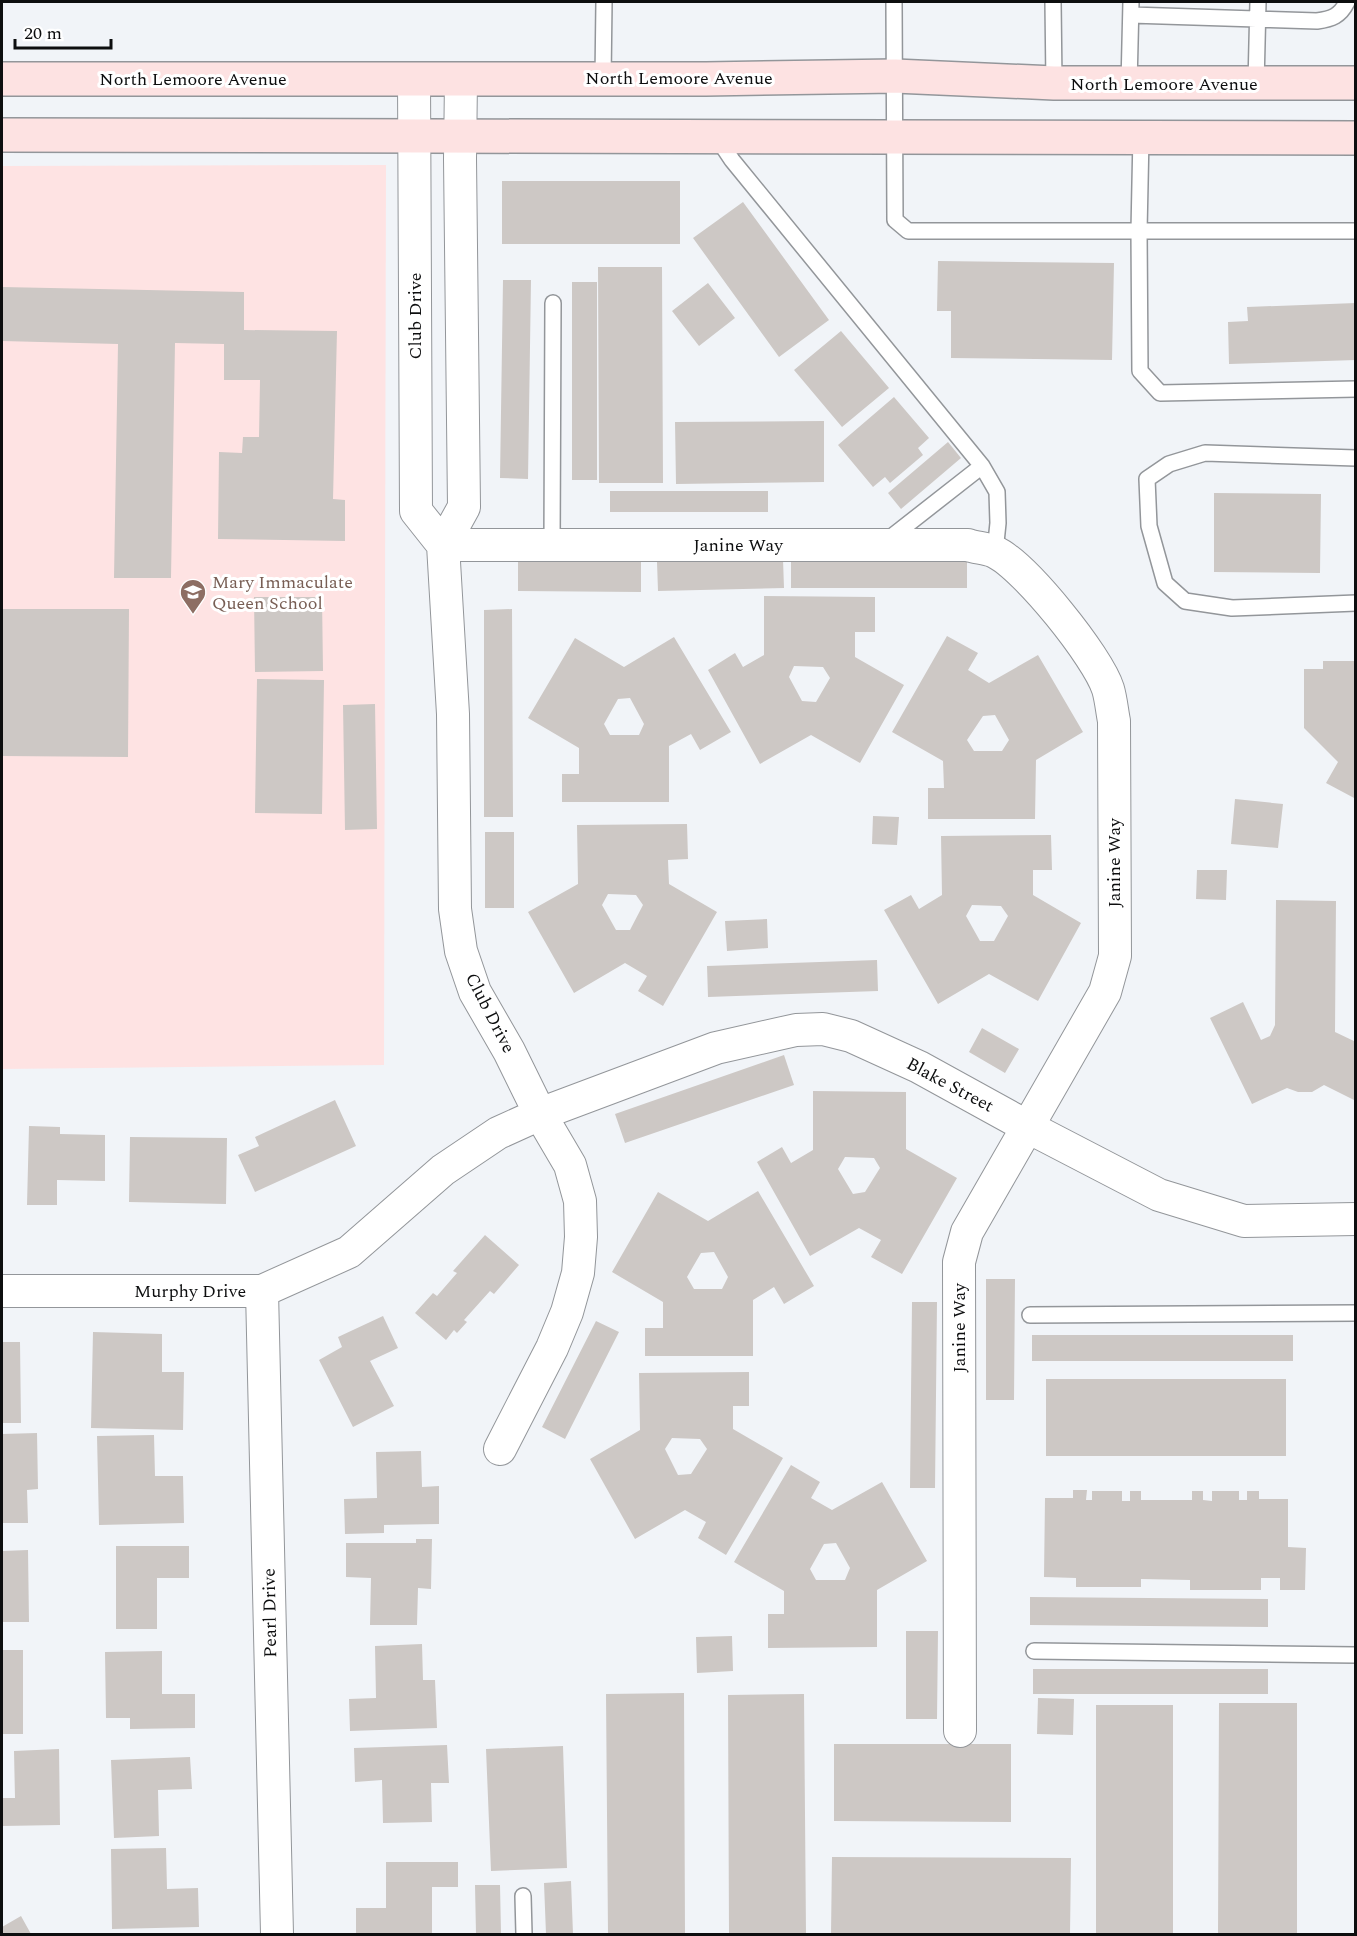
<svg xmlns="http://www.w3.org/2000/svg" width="1357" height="1936" font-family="Spectral,serif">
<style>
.education{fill:#fee3e3}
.building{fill:#cdc8c5;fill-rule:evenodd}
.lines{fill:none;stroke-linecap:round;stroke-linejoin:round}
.lane-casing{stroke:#93969a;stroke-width:18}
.street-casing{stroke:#93969a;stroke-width:34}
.secondary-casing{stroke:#93969a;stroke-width:36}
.lane{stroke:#fff;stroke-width:15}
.street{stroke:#fff;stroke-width:32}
.secondary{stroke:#fde2e2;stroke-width:33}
.labels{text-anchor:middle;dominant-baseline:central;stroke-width:6;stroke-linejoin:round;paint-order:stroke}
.street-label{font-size:18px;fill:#0d0e0f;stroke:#fff}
.education-label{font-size:18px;fill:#785e54;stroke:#fff;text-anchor:start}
</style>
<rect width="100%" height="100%" fill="#f1f4f8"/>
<path class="education" d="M386,165L384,1065L2,1069V166Z"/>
<path class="building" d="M502,181H680V244H502Z
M743,202L829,320L779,357L693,238Z
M938,261L1114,263L1112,360L951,358V311H937Z
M598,267H662L663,483H599Z
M503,280H531L528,479L500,478Z
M572,282H597V480H572Z
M708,283L735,318L699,346L672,311Z
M2,287L244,292V330L337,331L333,499L345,500V541L218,539L219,452L242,453L243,437H259L260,380H224V344L175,343L171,578H114L118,344L2,341Z
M1356,303V360L1229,364L1228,322L1248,321L1247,307Z
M841,331L889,388L842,427L794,370Z
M894,397L929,438L918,448L923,455L890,483L885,477L873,487L838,445Z
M824,421V482L676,484L675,422Z
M948,442L961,458L901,509L888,493Z
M610,491H768V512H610Z
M1214,493L1321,494L1320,573L1214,572Z
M783,559L784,588L658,591L657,562Z
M791,560H967V588H791Z
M518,562H641V592L518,591Z
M764,596L875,597V632H855V657L904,685L860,763L811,735L760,764L708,670L735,653L743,667L764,655ZM794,666L823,667L830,678L816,702L802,701L789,677Z
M254,597H322L323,671L255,672Z
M2,609H129L128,757L2,756Z
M512,609L513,817H484V610Z
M947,636L978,653L968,670L989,683L1038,655L1083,732L1036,760L1035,819H928V788H944L943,761L892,732ZM995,715L1009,740L1002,751H974L967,740L983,716Z
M674,637L731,732L700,750L691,734L669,746V802H562V774H579V748L528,718L575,638L624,667ZM630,698L644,724L639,735H610L604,724L618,699Z
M1323,661H1356V799L1326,783L1338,762L1304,728V669H1323Z
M257,679L324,680L322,814L255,813Z
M375,704L377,829L345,830L343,705Z
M1235,799L1283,804L1278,848L1231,844Z
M873,816L899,817L897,845L872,844Z
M687,824L688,859L668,860L669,884L717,912L663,1006L638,991L647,976L625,963L574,993L528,912L578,884L577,825ZM608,894L636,895L643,905L630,930H616L602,905Z
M485,832H514V908H485Z
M1051,835L1052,870H1033V895L1081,923L1038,1001L989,974L938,1004L884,910L911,895L919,909L942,895L941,836ZM972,905L1001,906L1008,916L994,941H980L966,916Z
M1197,870H1227L1226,900L1196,899Z
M1276,900L1336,901L1335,1032L1356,1042V1101L1324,1085L1312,1092H1298L1287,1088L1252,1104L1210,1018L1243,1002L1261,1040L1270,1036L1275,1025Z
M767,919L768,948L727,951L725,921Z
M877,960L878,991L708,997L707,966Z
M982,1028L1019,1049L1005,1073L969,1052Z
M784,1055L794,1085L625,1143L615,1114Z
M813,1091L906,1092V1149L957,1178L902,1274L871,1257L881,1240L859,1228L810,1256L757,1162L782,1147L791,1163L813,1150ZM845,1157L874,1158L880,1168L865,1192L853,1194L838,1169Z
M335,1100L356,1146L255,1192L238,1155L259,1146L255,1137Z
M29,1126L60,1127V1134L105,1135V1181L57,1180V1205H27Z
M130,1137L227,1138L226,1204L129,1202Z
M758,1191L814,1286L784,1304L774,1287L753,1300V1356H645V1328H663V1302L612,1272L658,1192L708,1221ZM714,1252L728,1277L722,1289H694L687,1277L701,1253Z
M485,1235L519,1265L494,1294L490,1291L464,1320L467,1322L457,1333L454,1330L446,1340L415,1313L433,1293L437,1296L457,1273L453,1271Z
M986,1279H1015L1014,1400H986Z
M912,1302H937L935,1488H910Z
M383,1316L398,1348L370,1361L394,1406L353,1427L319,1360L342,1347L338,1337Z
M596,1321L619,1332L565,1439L542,1427Z
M93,1332L162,1334V1372H184L183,1430L91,1428Z
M1032,1335H1293V1361H1032Z
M2,1342H20L21,1423H2Z
M749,1372V1406H733V1429L783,1458L726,1555L698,1538L706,1522L685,1510L635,1539L590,1459L640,1430L639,1373ZM672,1438L700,1439L707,1449L691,1474L678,1475L665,1449Z
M1046,1379H1286V1456H1046Z
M37,1433L38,1489L27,1490L28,1523H2V1434Z
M154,1435L155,1476H183L184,1523L99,1525L97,1436Z
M421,1451L422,1487L439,1486V1524L384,1525V1533L345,1534L344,1499L377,1498L376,1452Z
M791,1465L820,1482L811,1498L832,1510L882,1482L927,1561L877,1590V1647L768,1648V1614H784V1591L734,1562ZM836,1543L850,1568L845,1580H816L810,1569L824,1544Z
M1073,1490H1087L1086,1500H1092V1491H1122V1501H1130V1491H1141V1500H1192V1491H1203V1500L1212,1501V1491H1239V1500H1247V1491H1259V1499H1288V1547L1306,1548L1305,1590H1280V1578H1261V1590H1190V1580L1141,1579V1587H1076V1578L1044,1577L1045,1498H1073Z
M416,1539H432L431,1589L418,1588L417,1625H370L371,1578L346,1577V1543H416Z
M116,1546H189V1578H157V1629H116Z
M28,1550L29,1622H2V1551Z
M1030,1597L1268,1599V1627L1030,1625Z
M906,1631H938L937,1719H906Z
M732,1636L733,1671L697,1673L696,1637Z
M422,1644L423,1680H435L437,1728L350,1731L349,1699L376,1698L375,1646Z
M2,1650H23V1734H2Z
M162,1651V1694H195V1728L130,1729V1718H106L105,1652Z
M1033,1669H1268V1694H1033Z
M684,1693L685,1934H608L606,1694Z
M804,1694L806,1934H729L728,1695Z
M1038,1698L1074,1699L1073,1735L1037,1734Z
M1219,1703H1297V1934H1218Z
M1096,1705H1173V1934H1096Z
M834,1744H1011V1822L834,1821Z
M447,1745L449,1783H431L432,1822L383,1823L382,1780L355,1782L354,1748Z
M563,1746L567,1868L491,1871L486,1749Z
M59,1749L60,1825L2,1826V1798H15L14,1751Z
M190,1757L192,1789L158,1790L159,1836L114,1838L111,1760Z
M166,1848L167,1889L198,1888L199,1927L112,1929L111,1849Z
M832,1857L1071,1858L1070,1934H831Z
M386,1862H458V1887H432V1934H356V1908H386Z
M571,1881L573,1934H546L544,1883Z
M475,1885H500L501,1934H476Z
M21,1916L31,1934H2V1927Z"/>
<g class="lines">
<g class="lane-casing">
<path id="lane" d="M894,2L895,220L908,231H1356
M1053,2L1054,83
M1131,15L1317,21C1332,19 1340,16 1347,2
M603,79L604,2
M1129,84L1131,2
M1256,84L1258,2
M716,136L732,160L982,466L997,492L998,523L995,552
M1141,136L1139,231L1140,371L1160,393L1356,389
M1356,458L1205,453L1169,464L1147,479L1149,526L1165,583L1185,601L1232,608L1356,603
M885,542L982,466
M552,545L553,303
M1030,1315L1356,1313
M1034,1651L1356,1655
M523,1896L524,1934"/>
</g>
<g class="street-casing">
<path id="street" d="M414,79L416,511L443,545
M461,79L460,159L464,507L443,545L453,714L455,909L461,951L475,992L509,1051L540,1114L570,1165L580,1201L581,1237L578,1273L567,1312L552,1348L500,1449
M443,545H968C976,548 987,548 995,552C1025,566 1098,657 1108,689C1111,699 1112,711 1114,721L1115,956L1105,992L967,1232L959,1262L960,1731
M2,1291H262L349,1252L443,1170L498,1133L540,1114L716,1048L796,1030L823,1029L851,1036L919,1067L1028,1127L1159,1195L1244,1221L1356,1219
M262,1291L277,1934"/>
</g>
<g class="secondary-casing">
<path id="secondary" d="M2,79H706L895,76L1054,83H1356
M2,135L1356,138"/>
</g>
<use href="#lane" class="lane"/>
<use href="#street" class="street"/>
<use href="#secondary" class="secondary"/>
</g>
<defs>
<g id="school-pin" transform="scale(1.35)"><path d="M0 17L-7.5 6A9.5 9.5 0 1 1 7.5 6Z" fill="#8d6e63" stroke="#fff"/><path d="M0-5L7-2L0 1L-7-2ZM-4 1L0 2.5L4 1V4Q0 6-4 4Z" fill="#fff"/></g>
</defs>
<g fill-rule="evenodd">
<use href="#school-pin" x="193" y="592"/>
</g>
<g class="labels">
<g class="street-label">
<text x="679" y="78">North Lemoore Avenue</text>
<text x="193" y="79">North Lemoore Avenue</text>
<text x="1164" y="84">North Lemoore Avenue</text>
<text transform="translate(415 316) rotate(-90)">Club Drive</text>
<text x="738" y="545">Janine Way</text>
<text transform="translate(1114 863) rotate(-90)">Janine Way</text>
<text transform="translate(490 1013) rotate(63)">Club Drive</text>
<text transform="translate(950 1085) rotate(28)">Blake Street</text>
<text x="190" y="1291">Murphy Drive</text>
<text transform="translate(959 1328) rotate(-90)">Janine Way</text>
<text transform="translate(270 1613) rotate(-91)">Pearl Drive</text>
</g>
<g class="education-label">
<text x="212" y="582">Mary Immaculate<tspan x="212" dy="21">Queen School</tspan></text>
</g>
</g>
<rect width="1357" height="1936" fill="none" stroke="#0d0e0f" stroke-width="6"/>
<path d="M15 39v9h96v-9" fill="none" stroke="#0d0e0f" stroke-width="3"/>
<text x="24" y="39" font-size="18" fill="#0d0e0f" stroke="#ffffff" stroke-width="4.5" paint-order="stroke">20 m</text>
</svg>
